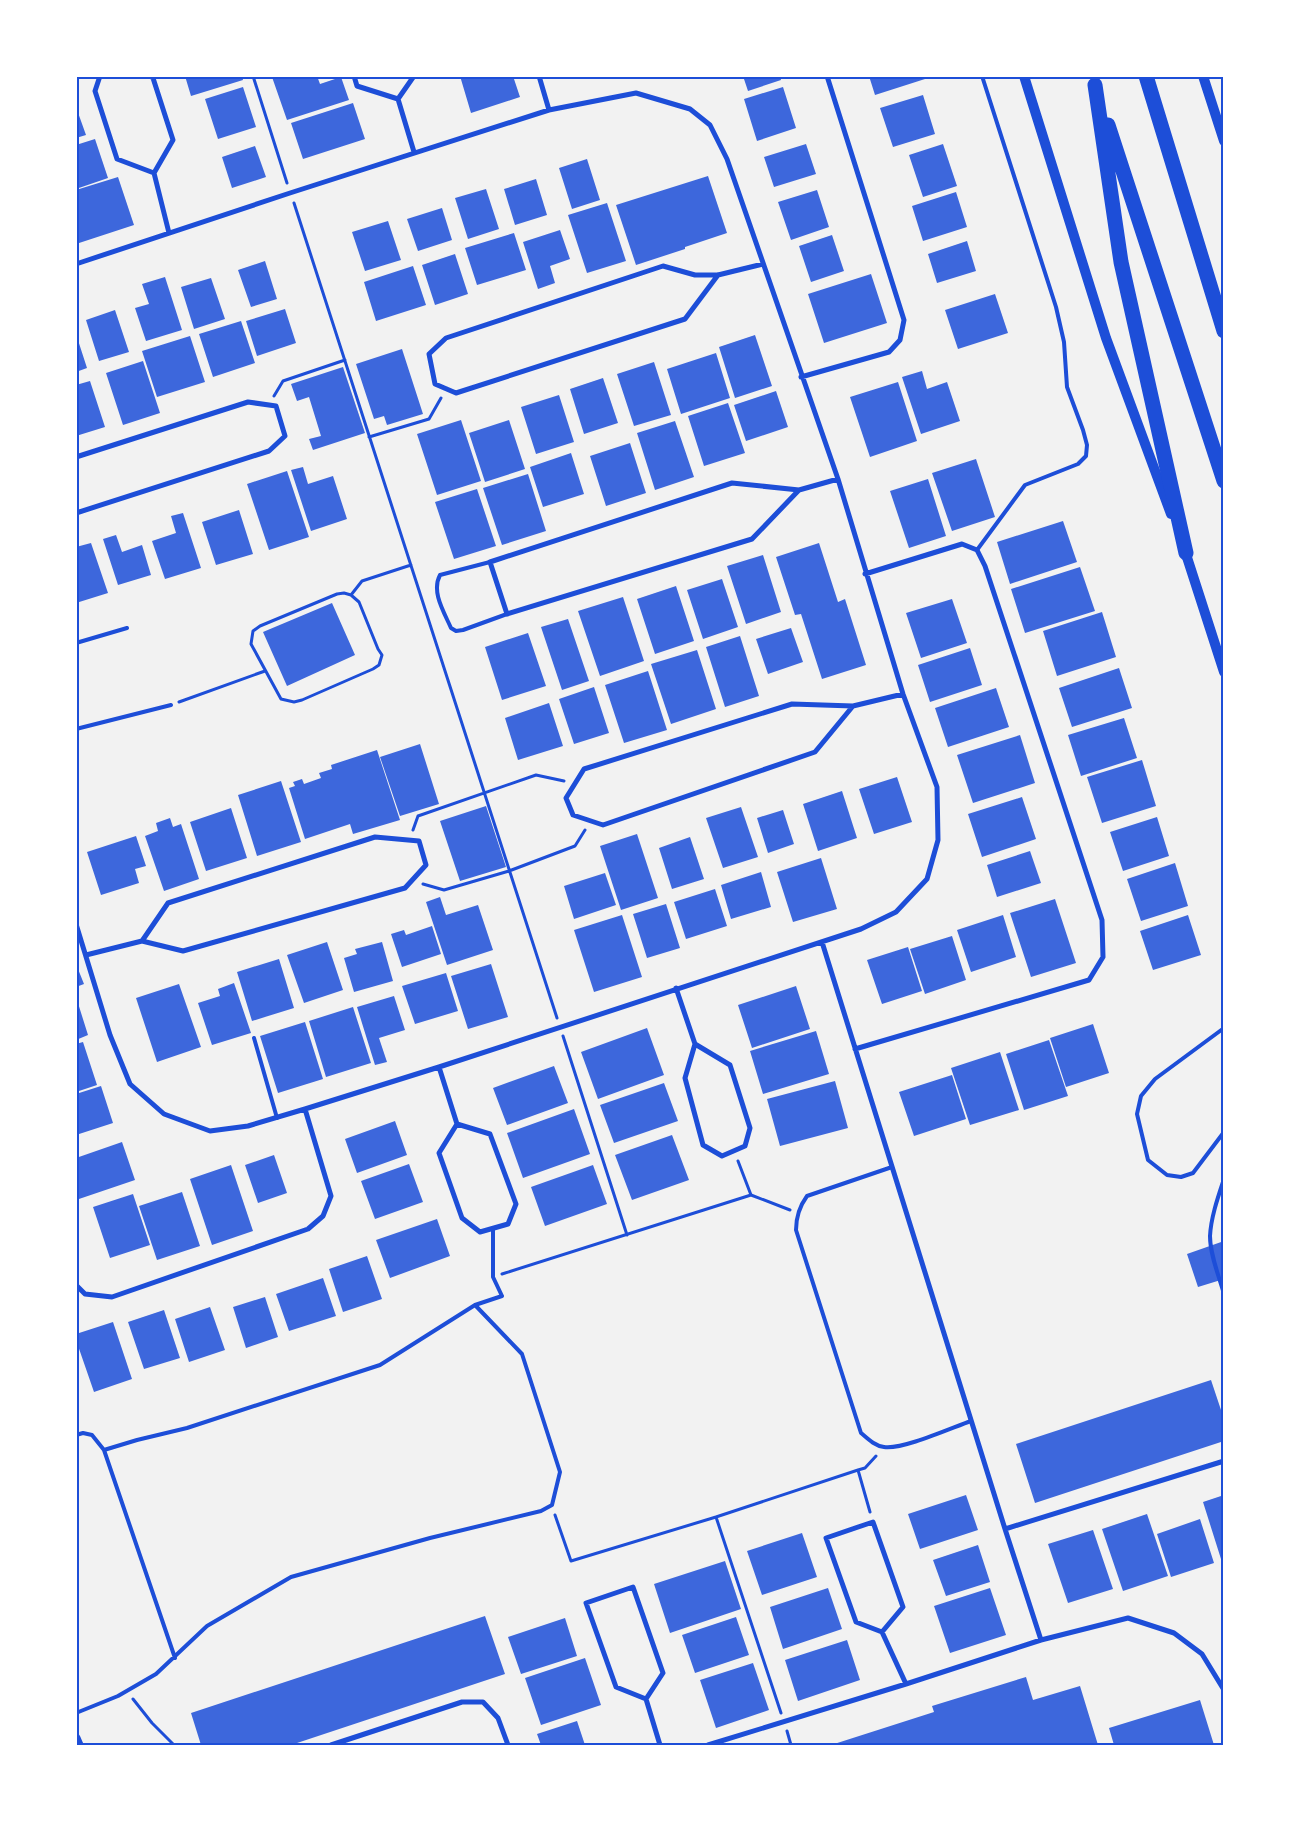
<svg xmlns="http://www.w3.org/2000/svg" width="1300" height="1821" font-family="Lora,serif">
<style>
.building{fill:#3d67dc}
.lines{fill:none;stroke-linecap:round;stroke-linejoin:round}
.path{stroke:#1d4ed8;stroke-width:3}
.service{stroke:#1d4ed8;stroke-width:4}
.minor{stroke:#1d4ed8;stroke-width:5}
.tertiary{stroke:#1d4ed8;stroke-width:9}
.secondary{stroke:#1d4ed8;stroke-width:10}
.motorway{stroke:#1d4ed8;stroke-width:15}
.neatline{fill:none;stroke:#1d4ed8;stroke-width:2}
</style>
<rect width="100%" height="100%" fill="#f2f2f2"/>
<path class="building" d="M185,76H242L243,80L191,96Z
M275,76H317L320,84L341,77L349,100L287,120L272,77Z
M460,76H513L520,97L471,113Z
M743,76H780L781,80L748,91Z
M869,76H924L925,79L875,95Z
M243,87L256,127L218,139L205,99Z
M783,87L796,128L757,141L744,99Z
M923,95L935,134L893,147L880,108Z
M353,103L365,139L303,159L291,123Z
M76,107L86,135L76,138Z
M95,139L108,178L76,189V145Z
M806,144L816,174L774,187L764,157Z
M943,144L957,186L923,197L909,155Z
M255,146L266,177L232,188L222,157Z
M587,159L600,200L572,209L559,168Z
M708,176L727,233L685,247V249L636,265L616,205Z
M118,177L134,225L76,244V190Z
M536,179L547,215L515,225L504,189Z
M486,189L499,229L468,239L455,198Z
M817,190L829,227L791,240L778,202Z
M956,192L967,227L923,241L912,206Z
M607,203L626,261L587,273L568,215Z
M442,208L452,240L418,251L407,219Z
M388,221L401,260L365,271L352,232Z
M560,230L570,259L550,266L555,283L538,289L523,242Z
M514,233L526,270L477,285L465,248Z
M832,235L844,271L811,282L799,246Z
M967,241L976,271L937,283L928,254Z
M455,254L468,294L435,305L422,265Z
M265,261L277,299L251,307L238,270Z
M413,266L426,305L376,321L364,282Z
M871,274L887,323L824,343L808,294Z
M165,277L182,330L146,341L135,308L149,304L142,284Z
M211,278L225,319L194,329L181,287Z
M995,294L1008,333L958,349L945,310Z
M285,309L296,343L257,356L246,321Z
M115,310L129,352L99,361L86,320Z
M241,321L255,363L213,377L199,334Z
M76,334L87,368L76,372Z
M755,335L772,386L735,398L719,347Z
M190,336L205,382L157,397L142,351Z
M402,349L423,414L387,425L384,416L374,419L356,364Z
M716,353L730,398L681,414L667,369Z
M143,361L160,413L123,425L106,373Z
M654,362L671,415L634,426L617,374Z
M343,367L365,433L313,450L309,439L321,436L309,397L297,401L291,384Z
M922,371L927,389L947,382L960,421L921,434L902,377Z
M603,378L618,423L584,434L570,389Z
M90,381L105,427L76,436V385Z
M898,382L917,441L870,457L850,397Z
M776,391L788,427L746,441L734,405Z
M559,395L574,442L536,454L521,407Z
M728,403L745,453L704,466L688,416Z
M461,420L481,481L437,495L417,434Z
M509,420L525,469L485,482L469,433Z
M675,421L694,477L655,490L637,433Z
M630,443L646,493L606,506L590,456Z
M571,453L584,494L543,507L530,467Z
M976,459L995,517L952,531L932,473Z
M303,467L308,484L333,476L347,519L311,531L291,470Z
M287,471L309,537L269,550L247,484Z
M528,474L546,531L502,545L483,488Z
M928,479L946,536L909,548L890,491Z
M477,489L496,546L454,559L435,502Z
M239,510L253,554L216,565L202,522Z
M183,513L201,568L165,579L152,541L176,533L171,516Z
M1063,521L1077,562L1010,584L997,542Z
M116,535L122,552L142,545L151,575L118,585L103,539Z
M91,543L108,593L76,603V547Z
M819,543L838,602L845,599L866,665L822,679L801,614L795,615L776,557Z
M763,555L781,612L746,624L727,566Z
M1080,567L1095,611L1025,633L1011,589Z
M722,579L738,627L703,639L687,590Z
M676,586L694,641L655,654L637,599Z
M623,597L644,661L600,676L578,611Z
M952,599L967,643L921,658L906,613Z
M332,603L355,655L287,686L263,632Z
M1102,612L1116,657L1057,676L1043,631Z
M568,619L589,681L562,690L541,627Z
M791,628L803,662L768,674L756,639Z
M528,633L546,686L502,700L485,647Z
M740,636L759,696L725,707L706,647Z
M970,648L982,685L930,702L918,665Z
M697,650L716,709L671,724L651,664Z
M1119,668L1132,708L1072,727L1059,688Z
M648,671L667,730L624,743L605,685Z
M594,687L609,733L574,744L559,699Z
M996,688L1009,727L948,747L935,708Z
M549,703L563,746L518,760L505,718Z
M1124,718L1137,758L1081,776L1068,735Z
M1020,735L1035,783L973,803L957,755Z
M420,744L439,804L400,816L380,757Z
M377,750L400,820L353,834L350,824L305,839L289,788L295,786L293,782L302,779L304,784L321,778L319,773L332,769L331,765Z
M1142,760L1156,806L1102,823L1087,777Z
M897,777L912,822L874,834L859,789Z
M281,781L301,842L257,856L238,795Z
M842,791L857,838L818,851L803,804Z
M1022,797L1036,839L982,857L968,814Z
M486,806L506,867L460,881L440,821Z
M741,807L758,857L723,868L706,818Z
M231,808L247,858L206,871L190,822Z
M783,810L794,844L768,853L757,818Z
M1157,817L1169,856L1123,871L1110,832Z
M170,818L173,827L181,824L199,879L164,891L145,836L158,831L156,823Z
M637,834L658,898L621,910L600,846Z
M136,836L146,866L135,869L139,883L101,895L87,852Z
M690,837L704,879L672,889L659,848Z
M1030,851L1041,883L997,897L987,865Z
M821,858L837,909L793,922L777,872Z
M1175,863L1188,906L1141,921L1127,879Z
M761,872L771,907L731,919L721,885Z
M605,873L616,905L574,919L564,886Z
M715,889L727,926L686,939L674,902Z
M440,897L446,915L478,905L493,950L447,965L426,902Z
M1055,899L1076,963L1031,977L1010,913Z
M666,904L680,948L647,958L633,914Z
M622,915L642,977L594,992L574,930Z
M1003,915L1016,957L971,972L957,930Z
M1188,915L1201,955L1153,970L1140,931Z
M432,926L441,954L402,967L391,934L404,930L406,935Z
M952,936L966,980L925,994L910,949Z
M327,942L343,990L304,1003L287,955Z
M382,942L393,981L354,992L344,958L357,954L355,949Z
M908,947L922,991L882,1004L867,960Z
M279,959L294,1008L252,1021L237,972Z
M76,964L84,984L76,987Z
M491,964L508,1017L468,1029L451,976Z
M446,973L458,1011L415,1024L402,986Z
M234,983L251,1033L212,1045L198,1003L220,996L218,989Z
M179,984L201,1047L157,1062L136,998Z
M796,986L810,1029L752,1048L738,1005Z
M394,996L405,1030L379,1038L387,1062L375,1065L357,1007Z
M77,1000L88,1035L76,1040V1001Z
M353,1007L371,1063L326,1077L309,1021Z
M305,1022L323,1079L278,1093L260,1036Z
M1093,1024L1109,1073L1066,1087L1050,1038Z
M647,1028L664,1075L598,1099L581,1052Z
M816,1031L829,1074L763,1094L750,1051Z
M1049,1040L1068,1096L1024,1110L1006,1054Z
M83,1042L97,1085L76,1092V1044Z
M1000,1052L1019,1110L970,1125L951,1068Z
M554,1066L568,1103L507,1125L493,1088Z
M952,1075L966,1119L914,1136L899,1092Z
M835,1081L848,1128L780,1146L767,1099Z
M664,1083L678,1121L614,1143L600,1105Z
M101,1086L113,1123L76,1135V1094Z
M574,1109L590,1154L523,1178L507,1133Z
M395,1121L407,1155L357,1173L345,1139Z
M672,1135L689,1180L632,1200L615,1155Z
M122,1142L135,1180L76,1200V1158Z
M274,1155L287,1193L258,1203L245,1165Z
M409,1164L423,1202L375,1219L361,1181Z
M231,1165L253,1231L212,1245L190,1179Z
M593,1165L607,1204L545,1226L531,1187Z
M182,1192L200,1246L157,1260L139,1206Z
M133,1194L150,1245L110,1258L93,1207Z
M437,1219L450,1256L390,1278L376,1240Z
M1224,1241V1279L1198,1287L1187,1254Z
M367,1256L382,1299L343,1312L329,1269Z
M323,1278L336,1316L289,1331L276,1294Z
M265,1297L278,1337L246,1348L233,1307Z
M210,1307L225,1350L189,1362L175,1319Z
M164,1310L180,1358L144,1369L128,1322Z
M113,1322L132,1379L94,1392L76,1340V1334Z
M1211,1380L1224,1419V1441L1035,1503L1016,1444Z
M966,1495L978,1530L920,1549L908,1514Z
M1224,1495V1558L1221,1559L1203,1502Z
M1147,1514L1168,1576L1123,1591L1102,1529Z
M1200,1519L1214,1563L1171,1577L1157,1534Z
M1093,1530L1113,1589L1068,1603L1048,1544Z
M802,1533L817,1577L762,1595L747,1551Z
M978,1545L990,1582L946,1596L933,1560Z
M725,1561L741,1609L670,1633L654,1584Z
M828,1588L842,1629L783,1649L770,1607Z
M990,1588L1006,1635L950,1653L934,1606Z
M485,1616L505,1674L291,1745H201L191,1713Z
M736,1617L749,1655L695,1673L682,1635Z
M565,1618L577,1656L521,1674L508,1637Z
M847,1640L860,1680L798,1701L785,1660Z
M585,1658L601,1705L541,1725L525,1678Z
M753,1663L769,1710L716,1728L700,1680Z
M1026,1677L1033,1700L1080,1686L1098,1745H831L934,1712L932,1706Z
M1200,1700L1214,1745H1114L1109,1728Z
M577,1721L585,1745H541L537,1734Z"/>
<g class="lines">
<path class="path" d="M253,76L287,183
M1223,76L1224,80
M294,203L557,1018
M274,396L283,381L345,360
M369,437L429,419L441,398
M344,593L351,595L359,602L378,649L382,655L379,665L373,669L302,700L294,702L281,699L251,644L253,631L260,626L337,594Z
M351,595L362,581L411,565
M179,702L265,671
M413,830L418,816L536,775L564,781
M423,884L444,890L509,871L575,846L585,830
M563,1036L627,1235
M738,1161L751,1195
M502,1274L751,1195L790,1210
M858,1470L870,1512
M555,1515L571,1561L716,1517L858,1470L865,1468L876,1456
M716,1517L781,1713
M133,1699L152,1723L174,1745
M787,1731L791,1745"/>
<path class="service" d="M977,550L1025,485L1078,464L1086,456L1087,445L1083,430L1067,387L1064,342L1056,307L982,76
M490,562L440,575C431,592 444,612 451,628L456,631L463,630L507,614
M76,643L127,628
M76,729L171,705
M1224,1028L1155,1079L1141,1096L1137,1114L1148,1160L1167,1175L1181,1177L1193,1173L1224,1132
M254,1038L277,1118
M892,1167L807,1196C799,1207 796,1217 796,1230L861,1433C868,1439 875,1446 884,1447C902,1450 951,1428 971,1421
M1224,1179C1218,1197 1211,1217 1210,1236C1210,1255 1219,1276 1224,1294
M76,1435L83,1433L92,1435L104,1450L175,1658
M104,1450L137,1440L187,1428L380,1365L475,1305
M76,1713L118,1696L156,1674L207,1626L291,1577L430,1538L541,1511L552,1505L560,1472L522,1354L475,1305L502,1296L493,1277V1228"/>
<path class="minor" d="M100,76L95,91L117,159L154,173
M150,76L153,78L173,140L154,173L169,233
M354,76L357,86L398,99
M539,76L549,110
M398,99L414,152
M398,99L414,76
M76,264L290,193L549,110L636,93L690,109L710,125L727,159L838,479L903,694L937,787L938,840L927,879L896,912L861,929L439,1067L305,1109L248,1126L210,1131L164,1114L130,1084L110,1035L76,924
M718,275L685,319L456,393L435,384L429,354L446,338L663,266L695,275H718L763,264
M801,377L889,352L900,340L904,320L827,76
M76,457L248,402L276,406L285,436L269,451L76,513
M799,490L732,483L490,562L507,614L752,539L799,490L838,479
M853,706L792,704L584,769L566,798L573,815L603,825L815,752L853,706L903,694
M822,942L1005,1529L1041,1640
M86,955L142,941L183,951L405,888L426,865L419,841L375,837L168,903L142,941
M676,988L695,1044L685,1078L703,1145L722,1156L745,1146L750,1128L730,1065L695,1044
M855,1049L1089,980L1103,957L1102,920L985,566L977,550L962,544L865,574
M439,1067L457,1124L439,1153L462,1218L480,1232L508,1224L516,1204L490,1134L457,1124
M76,1285L85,1294L112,1297L308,1229L323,1216L331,1196L305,1109
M1005,1529L1224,1461
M633,1587L663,1673L646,1699L616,1687L586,1603Z
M882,1632L903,1607L873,1522L826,1538L856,1622L882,1632L906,1684
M646,1699L660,1745
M331,1745L462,1702H483L498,1718L508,1745
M708,1745L906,1684L1041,1640L1128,1618L1174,1633L1202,1654L1224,1690"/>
<path class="tertiary" d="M76,1738L79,1745"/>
<path class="secondary" d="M1024,76L1106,338L1171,514
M1203,76L1224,141
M1184,548L1224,672"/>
<path class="motorway" d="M1146,76L1224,331
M1095,85L1121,262L1186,553
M1108,125L1224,481"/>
</g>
<rect width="1300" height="1821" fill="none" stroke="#ffffff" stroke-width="155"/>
<rect x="78" y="78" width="1144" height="1666" class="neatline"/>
</svg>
